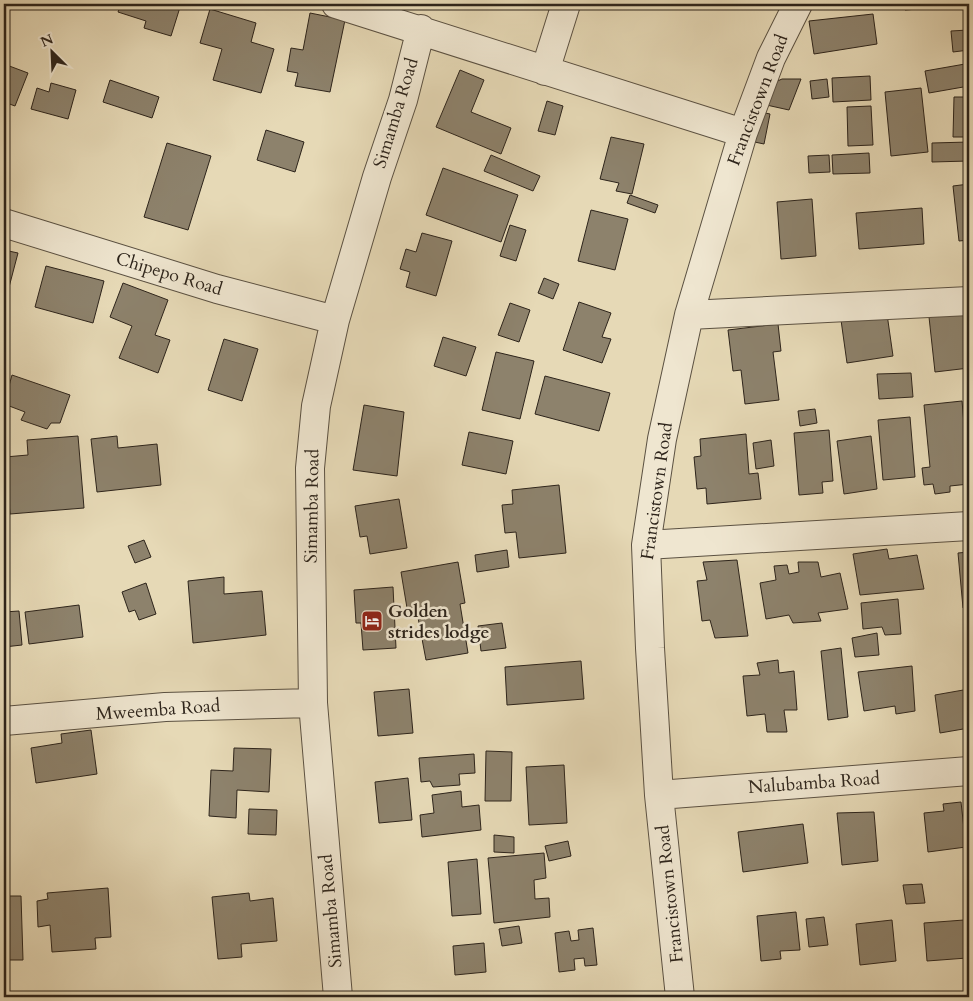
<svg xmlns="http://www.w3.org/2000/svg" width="973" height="1001" font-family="Cardo,serif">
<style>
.building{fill:#8d826c;stroke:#2d241b}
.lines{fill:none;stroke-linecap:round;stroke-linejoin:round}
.street-casing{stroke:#5b5142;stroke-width:30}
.street{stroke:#efe6d0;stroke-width:28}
.labels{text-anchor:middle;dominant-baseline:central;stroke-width:5;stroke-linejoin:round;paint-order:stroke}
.street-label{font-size:18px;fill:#2d241b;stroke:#efe6d0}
.poi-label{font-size:18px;font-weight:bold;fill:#2d241b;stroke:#efe6d0;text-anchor:start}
</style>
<rect width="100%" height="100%" fill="#e6d9b6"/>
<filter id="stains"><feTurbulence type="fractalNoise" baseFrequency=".004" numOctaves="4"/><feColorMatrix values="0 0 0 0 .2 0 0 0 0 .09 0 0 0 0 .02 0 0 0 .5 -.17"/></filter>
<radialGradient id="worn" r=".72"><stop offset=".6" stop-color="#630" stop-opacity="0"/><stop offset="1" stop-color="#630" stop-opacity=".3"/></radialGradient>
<path class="building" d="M121,4H181L171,36L144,28L146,21L118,12Z
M904,4H959V6L905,10Z
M965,4H969V50L953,52L951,31L968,30Z
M210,9L256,23L251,42L274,49L261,93L213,80L222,49L200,43Z
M310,13L345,20L330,92L295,86L298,73L287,71L291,48L303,50Z
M873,14L877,44L814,54L809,21Z
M4,64L28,73L15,106L4,102Z
M965,64L969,86L929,93L925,71Z
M460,70L484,80L471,112L511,128L501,154L436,127Z
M870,76L871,100L833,102L832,78Z
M782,79H801L789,110L762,104L773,83Z
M827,79L829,97L812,99L810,81Z
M110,80L159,97L152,118L103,102Z
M51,83L76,90L68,119L31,109L37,88L49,92Z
M921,88L928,152L891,156L885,92Z
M954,97H969V137H953Z
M547,101L563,106L555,135L538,131Z
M871,106L873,145L848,146L847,107Z
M756,111L770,114L764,144L750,141Z
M266,130L304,142L295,172L257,160Z
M611,137L644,144L632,194L616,191L619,183L600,179Z
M969,142V161L932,162V143Z
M167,143L211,156L188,230L144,217Z
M869,153L870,173L833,174L832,155Z
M491,155L540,176L533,191L484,171Z
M829,155L830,172L809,173L808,156Z
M443,168L518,195L501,242L426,215Z
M969,184V240L959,241L953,186Z
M630,195L658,205L655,213L627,203Z
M812,199L816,256L781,259L777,202Z
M922,208L924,244L859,249L856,213Z
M591,210L628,219L615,270L578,261Z
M510,225L526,230L516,261L500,256Z
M422,233L452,241L436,296L406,287L410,272L400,269L406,249L416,252Z
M4,250L18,253L8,291L4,290Z
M46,266L104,281L93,323L35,307Z
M544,278L559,284L553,299L538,293Z
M123,283L168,300L155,335L170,340L158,373L119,358L132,326L110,317Z
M579,302L611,313L602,337L611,339L602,363L563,350Z
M510,303L530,310L519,342L498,335Z
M969,312V368L935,372L929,317Z
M887,314L893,356L847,363L841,320Z
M778,324L781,351L773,352L779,400L745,404L741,370L733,371L728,330Z
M443,337L476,347L466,376L434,366Z
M224,339L258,349L242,401L208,390Z
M496,352L534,361L520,419L482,410Z
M911,373L913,397L879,399L877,374Z
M12,375L70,395L60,423H51L47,429L21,420L25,412L4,404Z
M545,376L610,393L599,431L535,414Z
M962,401L966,447L969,446V484L950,486V492L935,494L933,484L924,485L922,468L930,467L924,405Z
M364,405L404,412L397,476L353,470Z
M815,409L817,423L800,426L798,411Z
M910,417L915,477L883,480L878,420Z
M829,430L833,481L822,482L823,493L799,495L794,433Z
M469,432L513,441L506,474L462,465Z
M746,434L749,474L758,473L761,499L707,504L706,488L697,489L694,457L701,456L700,439Z
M78,436L84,508L10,514L5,457L28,455L27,440Z
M117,436L118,448L157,444L161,485L97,492L91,439Z
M871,436L877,489L844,494L837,441Z
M771,440L774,466L756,469L753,443Z
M559,485L566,553L519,558L516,532L505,533L502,505L513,504L512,490Z
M399,499L407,548L370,554L367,536L360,537L355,506Z
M144,540L151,557L135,563L128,546Z
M887,549L889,559L917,555L924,589L860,595L853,554Z
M507,550L509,567L477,572L475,555Z
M969,552V608H963L958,553Z
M737,560L748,636L715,638L710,620L702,621L697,581L707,580L703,562Z
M458,562L465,603L460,604L468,653L426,660L416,607L407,608L401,572Z
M798,562H818L821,577L840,573L848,609L818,613L821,621L793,623L789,615L766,619L760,583L776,580L774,566L787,565L789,574L799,572Z
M224,577V594L262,591L266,635L193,643L188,581Z
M146,583L156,614L139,620L135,610L129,612L122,592Z
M393,587L396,648L363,650L361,623H356L354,590Z
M898,599L901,634L885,635L882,627L863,629L861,603Z
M79,605L83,637L29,644L25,612Z
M19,611L22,645L4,647V612Z
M502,623L506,648L481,651L478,626Z
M877,633L879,655L855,657L852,638Z
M841,648L848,717L828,720L821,651Z
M778,660L779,673L794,671L797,710H784L787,732H767L765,714L747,716L743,676L760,675L757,663Z
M581,661L584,699L507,705L505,667Z
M912,666L915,711L896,714L895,706L864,711L858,672Z
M409,689L413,733L378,736L374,692Z
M969,689V728L940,733L935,695Z
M91,730L97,774L36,783L31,748L62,743L61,734Z
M234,748L271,749L269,792L237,790L236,818L209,816L211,770L233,771Z
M486,751L512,752L511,801H485Z
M474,754L475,773L459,774L460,785L433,787L430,781L421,782L419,758Z
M564,765L567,823L529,825L526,767Z
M408,778L412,820L379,823L375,782Z
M461,791L462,807L479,805L481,830L422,837L420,815L434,813L432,795Z
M961,802L966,847L928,852L924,813L944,811L943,804Z
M249,809L277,810L276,835L248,834Z
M874,812L878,861L842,865L837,813Z
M803,824L808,863L743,872L738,832Z
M494,835L514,837V853L494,852Z
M568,841L571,856L549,861L545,846Z
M544,853L546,878L534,880L535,899L549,898L550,917L494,923L488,858Z
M477,859L481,914L452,916L448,862Z
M922,884L925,903L906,904L903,885Z
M108,888L111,937L95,938L96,949L52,952L50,925L38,927L37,901L48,899L47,893Z
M249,893L250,901L273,898L277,941L241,944L242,957L218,959L212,897Z
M4,896H21L23,960H4Z
M796,912L800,950L780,951L781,959L761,961L757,916Z
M824,917L828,945L809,947L806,919Z
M892,920L896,961L860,965L856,924Z
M964,920L967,958L927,961L924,923Z
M519,926L522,943L502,946L499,929Z
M593,928L597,965L585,966L584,958L574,959L575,970L559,972L555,933L569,931L571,941L579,940L578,930Z
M484,943L486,972L455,975L453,946Z"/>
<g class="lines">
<g class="street-casing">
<path id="street" d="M336,4L743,133
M545,71L566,4
M4,223L217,289L335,320
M689,315L969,301
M646,545L969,526
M4,721L165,707L313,703
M659,795L969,771
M338,997L313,703L310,468L316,406L335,320L377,177L403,100L421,29
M680,997L659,795L650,648L646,545L662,439L689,315L743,133L771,58L798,4"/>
</g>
<use href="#street" class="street"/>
</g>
<defs>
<g id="hotel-square" transform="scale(1.125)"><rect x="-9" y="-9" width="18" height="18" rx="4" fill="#8f2418" stroke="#efe6d0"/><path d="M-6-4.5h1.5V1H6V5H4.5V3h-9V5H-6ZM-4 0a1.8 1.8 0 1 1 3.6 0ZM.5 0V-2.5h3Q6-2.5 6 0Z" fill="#fff"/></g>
</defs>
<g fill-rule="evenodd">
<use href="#hotel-square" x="372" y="621"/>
</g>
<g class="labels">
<g class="street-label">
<text transform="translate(758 100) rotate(-69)">Francistown Road</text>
<text transform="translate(396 113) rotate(-73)">Simamba Road</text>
<text transform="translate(169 274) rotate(17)">Chipepo Road</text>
<text transform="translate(657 491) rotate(-82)">Francistown Road</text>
<text transform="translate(312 506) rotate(-89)">Simamba Road</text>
<text transform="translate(158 710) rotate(-4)">Mweemba Road</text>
<text transform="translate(814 783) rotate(-4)">Nalubamba Road</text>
<text transform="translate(670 894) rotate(-96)">Francistown Road</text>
<text transform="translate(331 911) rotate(-95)">Simamba Road</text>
</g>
<g class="poi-label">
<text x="388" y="611">Golden<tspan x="388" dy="21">strides lodge</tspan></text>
</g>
</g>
<rect width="973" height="1001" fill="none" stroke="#e6d9b6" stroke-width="20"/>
<rect x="5" y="5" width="963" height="991" fill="none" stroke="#2d241b" stroke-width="2.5"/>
<rect x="10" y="10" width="953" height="981" fill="none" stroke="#2d241b"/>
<g transform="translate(52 52) rotate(336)" stroke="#efe6d0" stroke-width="4" paint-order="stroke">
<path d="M0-4L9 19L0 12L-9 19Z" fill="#2d241b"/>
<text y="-8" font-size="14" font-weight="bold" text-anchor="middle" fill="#2d241b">N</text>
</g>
<rect width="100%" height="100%" filter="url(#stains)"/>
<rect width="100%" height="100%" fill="url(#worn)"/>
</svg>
